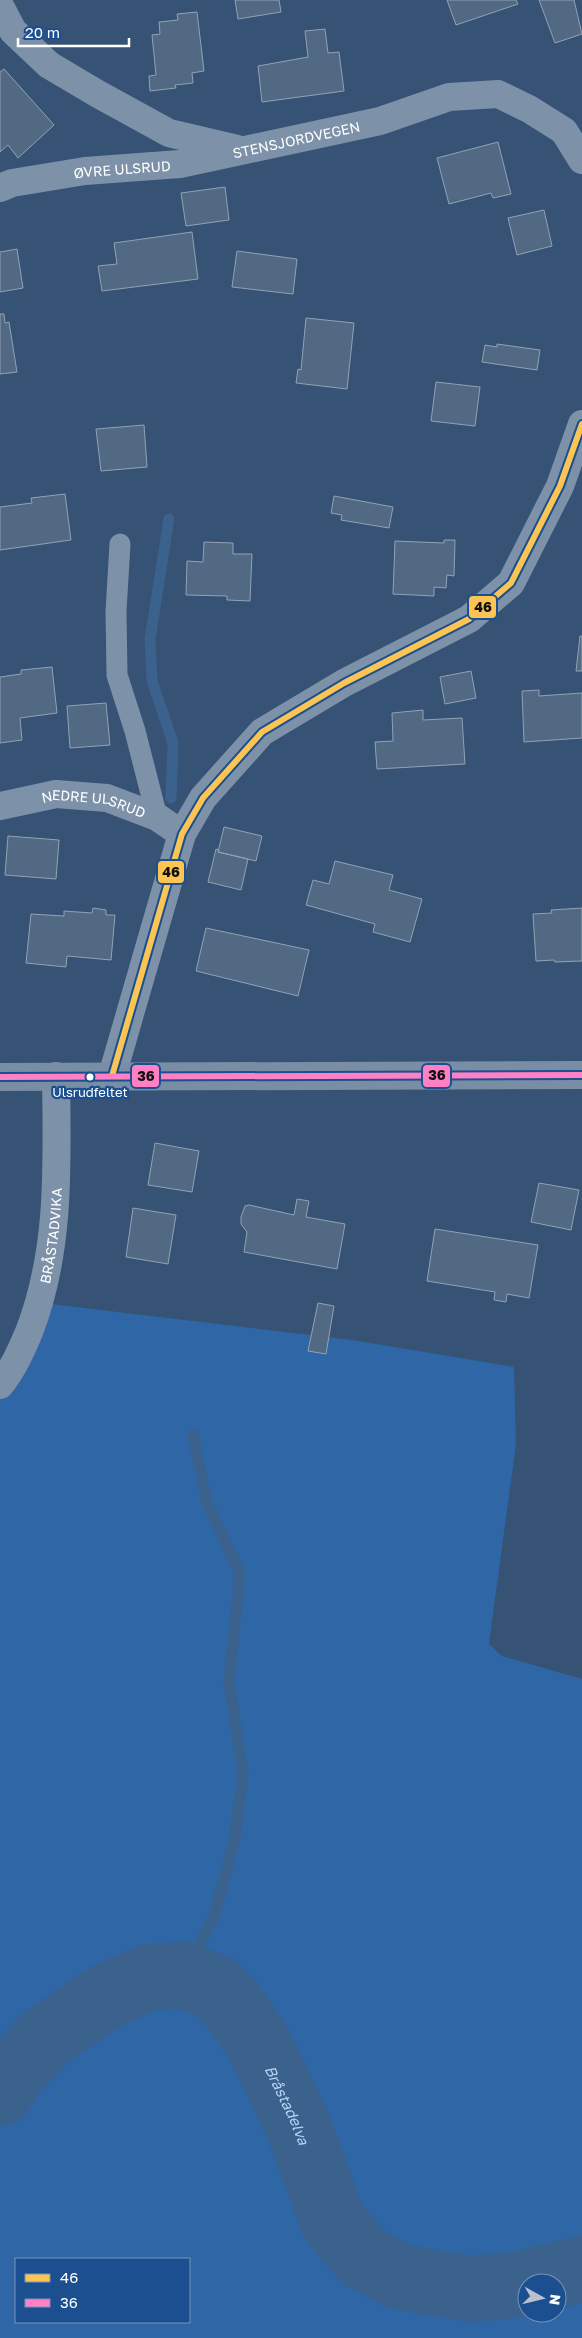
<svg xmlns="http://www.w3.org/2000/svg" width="582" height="2338" font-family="'Golos Text',sans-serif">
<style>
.green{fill:#2f66a5;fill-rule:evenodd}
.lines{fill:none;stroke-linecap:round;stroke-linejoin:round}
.stream{stroke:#3b618d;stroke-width:11}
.river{stroke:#3b618d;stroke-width:66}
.building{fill:#526984;stroke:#92a2b6}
.service{stroke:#7d92a8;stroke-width:21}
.minor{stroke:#7d92a8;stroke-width:28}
.secondary{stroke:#798da4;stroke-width:28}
.bus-1-casing{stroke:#1b4f8f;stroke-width:10}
.bus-2-casing{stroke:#1b4f8f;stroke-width:10}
.bus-1{stroke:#fcc553;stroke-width:6}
.bus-2{stroke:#ff80c5;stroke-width:6}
.bus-dot{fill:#fff;stroke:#1b4f8f;stroke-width:2}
.labels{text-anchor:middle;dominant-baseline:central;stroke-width:4.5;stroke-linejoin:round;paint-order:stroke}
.bus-label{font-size:13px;fill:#fff;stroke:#1b4f8f}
.street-label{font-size:14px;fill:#fff;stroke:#1b4f8f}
.water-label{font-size:15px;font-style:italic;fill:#b5d3f5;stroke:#1b4f8f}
.line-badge{stroke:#1b4f8f;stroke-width:2}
.pale-badge-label{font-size:14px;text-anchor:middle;font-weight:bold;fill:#111}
</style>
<rect width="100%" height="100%" fill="#365274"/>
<path class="green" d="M34,1302L352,1340L514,1367L516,1444L489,1644L502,1656L582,1679V2338H0V1400L7,1391ZM16,2259H189V2322H16ZM527,2283H557V2313H527Z"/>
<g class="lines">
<path class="stream" d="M169,519L150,639L152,681L173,743L171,798
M183,1975L214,1916L235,1839L243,1773L229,1682L240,1573L207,1503L193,1434"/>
<path class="river" id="s1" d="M0,2093L15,2071L45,2038L106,1996L150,1977L183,1975L215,1987L231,2003L258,2042L297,2123L333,2221L362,2256L400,2277L471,2289L515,2285L582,2269"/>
</g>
<path class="building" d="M235,0H279L281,12L238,19Z
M447,0H516L518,4L456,25Z
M539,0H574L582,34L555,43Z
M197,12L204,71L192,73L193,83L175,85L176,88L150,91L149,76L156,75L152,35L160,34L159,22L178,20L177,14Z
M325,29L328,53L339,52L344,91L262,102L258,66L308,57L305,31Z
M4,69L54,125L18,158L8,145L0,152V72Z
M498,142L511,194L493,198L491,193L449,204L437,158Z
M225,187L229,220L186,226L181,193Z
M544,210L552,246L517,255L508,218Z
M192,232L198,279L102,291L98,266L117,264L114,243Z
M17,249L23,288L0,292V252Z
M237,251L297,259L293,294L232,287Z
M0,314H4L5,323L9,322L17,372L0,374Z
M306,318L354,323L347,389L296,383L298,369L301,370Z
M497,344L540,350L537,370L482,362L485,345L497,347Z
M436,382L480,387L475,426L431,421Z
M144,425L147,467L101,471L96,429Z
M65,494L71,540L0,550V507L32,503L31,498Z
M334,496L393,507L389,528L341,520L342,515L331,513Z
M444,540H455L454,576L447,575L446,588L434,587V596L393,594L395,541L444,543Z
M204,542L233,543V554H252L250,601L227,600V596L186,595L187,561L203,562Z
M580,636H582V671H576Z
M52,667L57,713L20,718L22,740L0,743V677L21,674V670Z
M471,671L476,698L445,704L440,677Z
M539,690V696L582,693V738L524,742L522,691Z
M106,703L110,745L70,748L67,706Z
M423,710V720L462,718L465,764L377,769L375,742L393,741L392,713Z
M224,827L262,836L256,861L218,852Z
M8,836L59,840L56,879L5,875Z
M216,849L219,850L218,852L248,859L241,890L208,882Z
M335,861L393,875L389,890L422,899L410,942L373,932L375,924L306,905L313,880L329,884Z
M93,908L106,910V915H115L111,960L67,956L66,967L26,963L31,914L64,916V911L92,913Z
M582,908V961L555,962L554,960L536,961L533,914L552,913L551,910Z
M206,928L309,950L298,996L196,971Z
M155,1143L199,1151L192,1192L148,1185Z
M539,1183L579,1190L571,1230L531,1222Z
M297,1199L309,1201L306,1217L345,1224L337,1269L244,1252L247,1232L241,1224V1217L245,1206L249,1205L294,1215Z
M133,1208L176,1215L168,1264L126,1257Z
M435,1229L538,1245L529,1298L507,1294L506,1302L494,1300L495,1292L427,1281Z
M318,1303L334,1306L326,1354L308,1351Z"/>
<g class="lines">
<path class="service" d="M120,544L116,611L117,675L135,731L157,817"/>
<g class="minor">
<path d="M0,6L13,31L49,65L98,94L169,133L237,149"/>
<path id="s2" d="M0,188L12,183L85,171L180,164L380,121L449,97L498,94L529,109L564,131L582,160"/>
<path id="s3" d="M0,806L56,794L107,798L157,817L182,834"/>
<path d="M112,1076L182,834L203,798L262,732L344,683L469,619L511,583L560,486L582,424"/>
<path id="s4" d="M0,1385C13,1369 21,1351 29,1332C61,1250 57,1162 56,1076"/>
</g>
<path class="secondary" d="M0,1077L582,1075"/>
<g class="bus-1-casing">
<path id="bus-1" d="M112,1076L182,834L203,798L262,732L344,683L469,619L511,583L560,486L582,424"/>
</g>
<g class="bus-2-casing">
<path id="bus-2" d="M0,1077L582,1075"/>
</g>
<use href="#bus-1" class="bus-1"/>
<use href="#bus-2" class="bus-2"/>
</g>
<circle class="bus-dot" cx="90" cy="1077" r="4.5"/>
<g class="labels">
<g class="bus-label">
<text x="90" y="1092">Ulsrudfeltet</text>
</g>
<g class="street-label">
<text stroke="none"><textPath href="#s2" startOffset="301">STENSJORDVEGEN</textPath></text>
<text stroke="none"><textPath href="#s2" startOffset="124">ØVRE ULSRUD</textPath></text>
<text stroke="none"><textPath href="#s3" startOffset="96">NEDRE ULSRUD</textPath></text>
<text stroke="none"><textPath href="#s4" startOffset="160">BRÅSTADVIKA</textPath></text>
</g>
<g class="water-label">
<text stroke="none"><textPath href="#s1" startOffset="400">Bråstadelva</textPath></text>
</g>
</g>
<g class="line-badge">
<rect x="468" y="595" width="29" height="24" rx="5" fill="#fcc553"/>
<rect x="157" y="860" width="28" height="24" rx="5" fill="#fcc553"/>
<rect x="422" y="1064" width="29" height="24" rx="5" fill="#ff80c5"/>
<rect x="131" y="1064" width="29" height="24" rx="5" fill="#ff80c5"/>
</g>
<g class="pale-badge-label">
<text x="483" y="612">46</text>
<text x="171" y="877">46</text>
<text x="437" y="1080">36</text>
<text x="146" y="1081">36</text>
</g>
<rect x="15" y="2258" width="175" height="65" fill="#1b4f8f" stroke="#7695bc"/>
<rect x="25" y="2274" width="25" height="8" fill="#fcc553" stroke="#7695bc"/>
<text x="60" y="2283" font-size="15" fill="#ffffff">46</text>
<rect x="25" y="2299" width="25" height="8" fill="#ff80c5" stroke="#7695bc"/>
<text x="60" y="2308" font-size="15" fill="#ffffff">36</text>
<g transform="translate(542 2298) rotate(98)"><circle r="24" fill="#1b4f8f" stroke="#7695bc"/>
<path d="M0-4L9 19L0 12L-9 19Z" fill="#b9c2ce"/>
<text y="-8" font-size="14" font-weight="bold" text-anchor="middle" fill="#ffffff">N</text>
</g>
<path d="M18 38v8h111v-8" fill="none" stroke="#ffffff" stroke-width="2.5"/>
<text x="25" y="38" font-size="15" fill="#ffffff" stroke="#1b4f8f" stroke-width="4" paint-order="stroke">20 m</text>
</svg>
